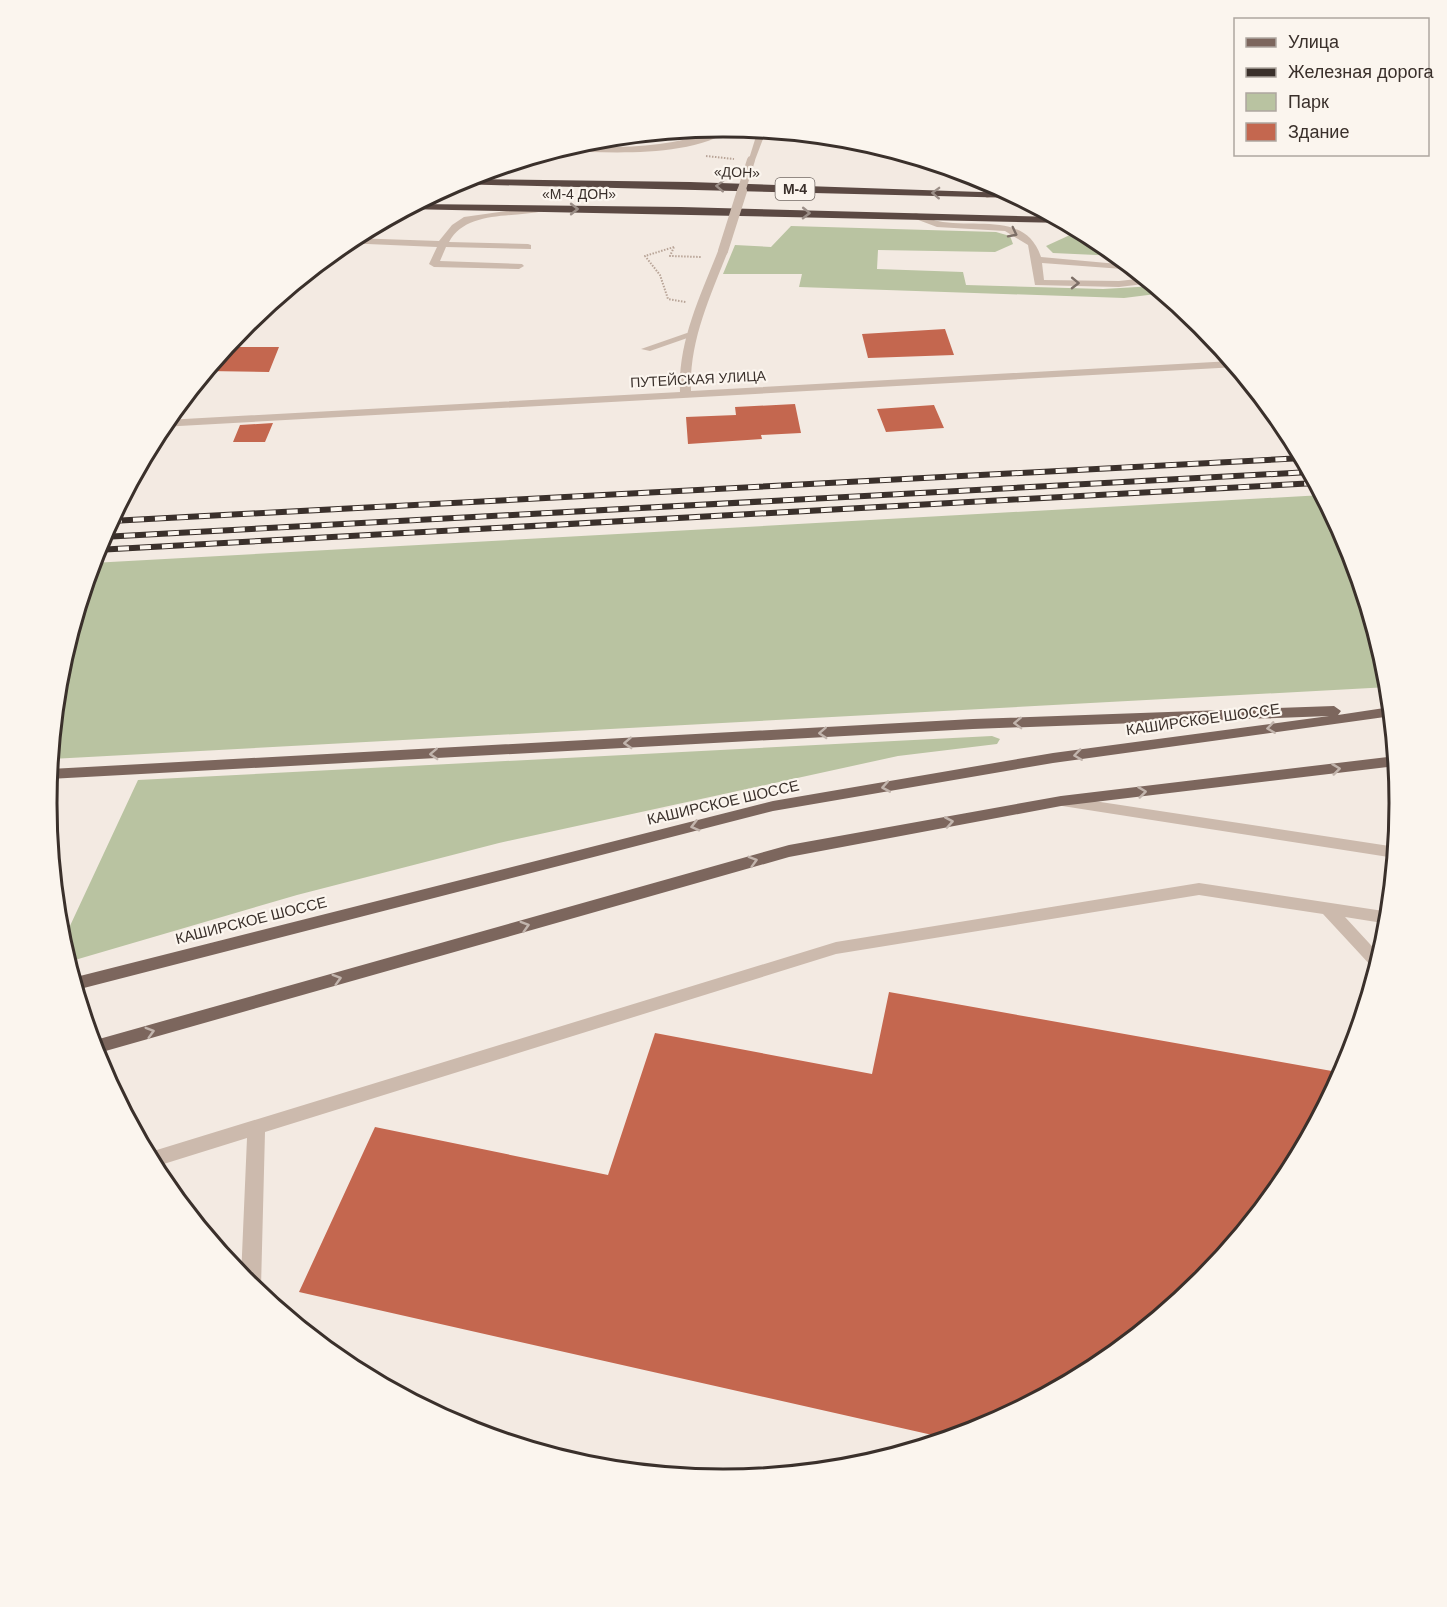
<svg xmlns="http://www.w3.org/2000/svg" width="1447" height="1607" font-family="Arial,sans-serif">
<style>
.green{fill:#b9c3a1}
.building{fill:#c4674f}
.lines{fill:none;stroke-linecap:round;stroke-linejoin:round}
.path{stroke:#b8a497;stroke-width:2;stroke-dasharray:1.5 1.5;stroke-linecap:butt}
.lane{fill:#ccbaad;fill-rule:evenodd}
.street{fill:#ccbaad;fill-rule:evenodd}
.primary{fill:#7c665d;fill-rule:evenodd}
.highway{fill:#5b4943;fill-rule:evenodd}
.rail-casing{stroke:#3a302b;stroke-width:6}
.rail{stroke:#fbf5ee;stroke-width:4;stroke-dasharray:11;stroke-linecap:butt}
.street-bridge-far1{stroke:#ccbaad;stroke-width:8}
.street-bridge{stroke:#ccbaad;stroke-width:10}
.oneway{stroke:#9b8e87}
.oneway2{stroke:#7c6e66}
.oneway3{stroke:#c2b5ad}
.labels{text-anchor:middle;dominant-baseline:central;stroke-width:4.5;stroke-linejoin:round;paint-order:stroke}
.far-street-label{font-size:14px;fill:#3a302b;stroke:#fbf5ee}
.shield{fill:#fbf5ee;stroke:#746b66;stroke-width:1.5}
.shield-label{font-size:14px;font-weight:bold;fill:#3a302b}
.street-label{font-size:15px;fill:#3a302b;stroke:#fbf5ee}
.rim{fill:none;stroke:#3a302b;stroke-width:3}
</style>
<rect width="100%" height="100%" fill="#f3eae2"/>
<path class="green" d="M791,226L996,232L1010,236L1013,244L995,252L878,250L877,269L963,272L966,285L1103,289L1155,286L1164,293L1124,298L799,287L802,274H723L735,245L771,247Z
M1070,235H1090L1118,256L1053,253L1046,246Z
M1323,495L1349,545L1388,672L1389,687L51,759L60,671L92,563Z
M992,736L1000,739L997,744L898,756L499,843L297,895L68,962L62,943L138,780Z"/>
<path class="building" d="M945,329L954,355L868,358L862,334Z
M227,347H279L269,372L207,371Z
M795,404L801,433L761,435L762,439L688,444L686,417L736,415L735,407Z
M934,405L944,428L886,432L877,409Z
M273,423L265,442H233L240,425Z
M889,992L1343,1073L1286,1180L1202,1282L1099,1367L982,1429L950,1439L299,1292L375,1127L608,1175L655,1033L872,1074Z"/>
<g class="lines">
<path class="path" d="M706,156L734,159
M674,247L645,256L660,275L668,299L686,302
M674,247L670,256L701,257"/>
<path class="lane" d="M725,127L735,128C695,154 636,153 589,152C579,152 566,154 557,150C577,144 598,147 618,147C655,146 691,141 725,127Z
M873,145L881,147V151H895L908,155L874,156Z
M1002,188L1008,192L987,198L982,195Z
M541,206L546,209L544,211C513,218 466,210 449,242L528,244L531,245V249L446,247L440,261L522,264L524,266L519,269L434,267L429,264L437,247L344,243L352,238L439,241L452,225L464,217Z
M916,213C923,215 931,220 938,221C975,229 1026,211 1041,257L1129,265L1136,270L1042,263L1044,280L1119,281L1146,278L1152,283L1119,287L1035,285L1028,245L1005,231L937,227L913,218V214Z
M687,333L696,335L650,351L641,349Z
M1061,796L1396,847L1395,858L1056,805L1054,801Z
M1199,883L1390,912L1389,924L1345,917L1381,956L1377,970L1373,968L1323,914L1199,895L836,954L265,1132L261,1287L258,1293L241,1278L247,1138L154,1167L147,1153L836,942Z"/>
<path class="street" d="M758,130L766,131L755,160L748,162Z
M723,248L728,251C710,297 689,341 691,391L1232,361L1237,367L161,427L166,420L680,392C678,341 700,297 718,251Z"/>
<path class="primary" d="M1334,706L1341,711L1338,715L1391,707L1392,716L1053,763L773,811L76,990L72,978L773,801L1053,753L1329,716L973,729L49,779L50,769L973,719Z
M1396,756V766L1061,806L789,857L95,1054L92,1041L789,845L1061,796Z"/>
<path class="highway" d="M463,179L690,182L1010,193L1019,198L453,184Z
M416,204L681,207L1056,217L1066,223L406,209Z"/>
<g class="rail-casing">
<path id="rail" d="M111,521L1303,458
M102,537L1310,472
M96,550L1316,483"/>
</g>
<use href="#rail" class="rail"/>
<path class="street-bridge-far1" d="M741,192L751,160"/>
<path class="street-bridge" d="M723,251L742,191"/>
</g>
<defs><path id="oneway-chevron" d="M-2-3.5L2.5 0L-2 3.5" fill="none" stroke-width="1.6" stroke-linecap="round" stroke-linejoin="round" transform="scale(1.5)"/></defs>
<g class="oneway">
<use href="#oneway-chevron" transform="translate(720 186) rotate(-178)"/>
<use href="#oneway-chevron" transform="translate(936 193) rotate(-178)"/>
<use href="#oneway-chevron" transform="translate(574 209)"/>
<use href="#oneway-chevron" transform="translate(806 213) rotate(1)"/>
</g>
<g class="oneway2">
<use href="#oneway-chevron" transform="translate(1013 233) rotate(27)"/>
<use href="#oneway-chevron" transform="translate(1075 283) rotate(1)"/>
</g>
<g class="oneway3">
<use href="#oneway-chevron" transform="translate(1018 723) rotate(178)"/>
<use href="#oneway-chevron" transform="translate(1271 728) rotate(172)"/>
<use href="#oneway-chevron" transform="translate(823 733) rotate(177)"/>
<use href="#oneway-chevron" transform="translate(628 743) rotate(177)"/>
<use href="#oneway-chevron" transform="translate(434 754) rotate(177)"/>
<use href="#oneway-chevron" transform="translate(1078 755) rotate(172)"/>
<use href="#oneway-chevron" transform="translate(1336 769) rotate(-7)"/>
<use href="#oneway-chevron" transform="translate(886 787) rotate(170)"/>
<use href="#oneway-chevron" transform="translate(1142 792) rotate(-7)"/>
<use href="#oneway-chevron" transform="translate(949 822) rotate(-10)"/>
<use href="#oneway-chevron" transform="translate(695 826) rotate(166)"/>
<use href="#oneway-chevron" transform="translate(753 861) rotate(-16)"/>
<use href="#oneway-chevron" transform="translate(525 926) rotate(-16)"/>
<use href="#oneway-chevron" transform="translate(337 979) rotate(-16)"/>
<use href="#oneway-chevron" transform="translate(150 1032) rotate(-16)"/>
</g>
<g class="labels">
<g class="far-street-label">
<text transform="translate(737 172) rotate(2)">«ДОН»</text>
<text x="579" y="194">«М-4 ДОН»</text>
<text transform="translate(698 379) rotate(-3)">ПУТЕЙСКАЯ УЛИЦА</text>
</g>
<rect class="shield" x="775.5" y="178" width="39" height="22" rx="4.5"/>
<g class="shield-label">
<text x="795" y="189">М-4</text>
</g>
<g class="street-label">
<text transform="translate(1203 719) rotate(-8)">КАШИРСКОЕ ШОССЕ</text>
<text transform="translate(723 802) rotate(-13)">КАШИРСКОЕ ШОССЕ</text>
<text transform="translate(251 920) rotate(-14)">КАШИРСКОЕ ШОССЕ</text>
</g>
</g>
<path d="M0 0H1447V1607H0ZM57 803a666 666 0 1 1 1332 0a666 666 0 1 1-1332 0Z" fill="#fbf5ee" fill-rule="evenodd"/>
<path class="rim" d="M57 803a666 666 0 1 1 1332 0a666 666 0 1 1-1332 0Z"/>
<rect x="1234" y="18" width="195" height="138" fill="#fbf5ee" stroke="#aea6a0" stroke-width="1.5"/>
<rect x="1246" y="38" width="30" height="9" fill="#7c665d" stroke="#aea6a0" stroke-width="1.5"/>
<text x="1288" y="48" font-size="18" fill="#3a302b">Улица</text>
<rect x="1246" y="68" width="30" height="9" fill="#3a302b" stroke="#aea6a0" stroke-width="1.5"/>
<text x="1288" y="78" font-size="18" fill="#3a302b">Железная дорога</text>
<rect x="1246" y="93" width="30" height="18" fill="#b9c3a1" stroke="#aea6a0" stroke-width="1.5"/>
<text x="1288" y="108" font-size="18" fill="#3a302b">Парк</text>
<rect x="1246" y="123" width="30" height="18" fill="#c4674f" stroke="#aea6a0" stroke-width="1.5"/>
<text x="1288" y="138" font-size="18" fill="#3a302b">Здание</text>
</svg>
